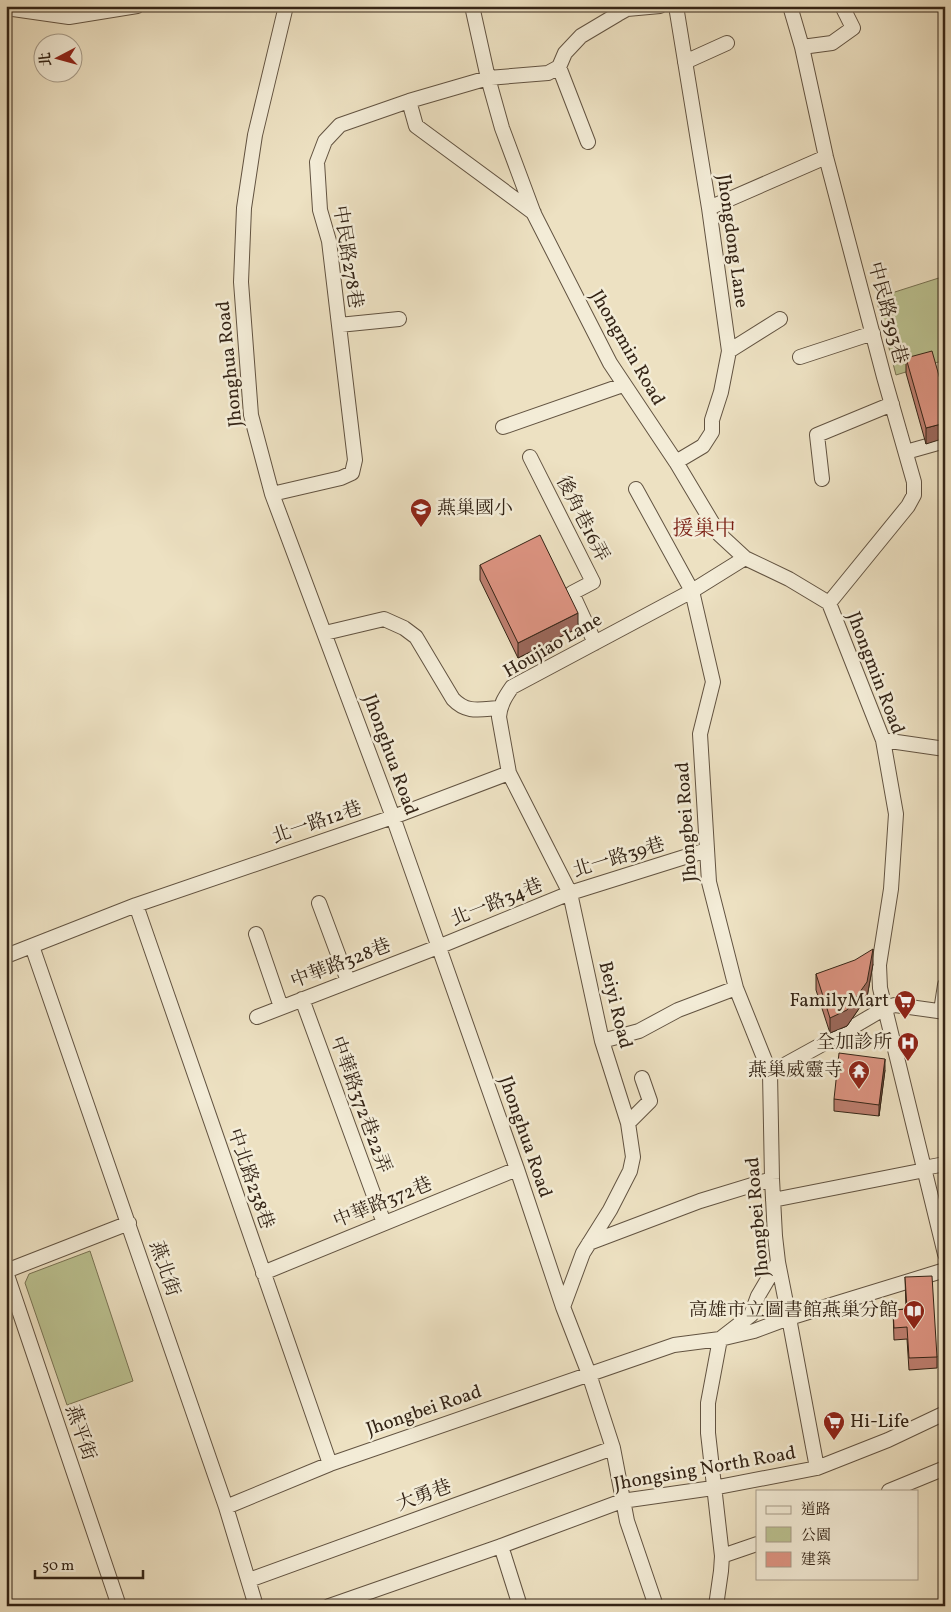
<svg xmlns="http://www.w3.org/2000/svg" width="951" height="1612" font-family="Vollkorn,'Noto Serif TC',serif">
<style>
.green{fill:#bbc291;stroke:#787354}
.lines{fill:none;stroke-linecap:round;stroke-linejoin:round}
.minor-casing{stroke:#625341;stroke-width:16}
.minor{stroke:#f3ecd7;stroke-width:14}
.wall{fill:#be7f70;stroke:#342416}
.shaded-wall{fill:#9b685b;stroke:#342416}
.building{fill:#dd9482;stroke:#342416}
.labels{text-anchor:middle;dominant-baseline:central;stroke-width:5;stroke-linejoin:round;paint-order:stroke}
.street-label{font-size:19px;fill:#342416;stroke:#f3ecd7}
.poi-label{font-size:19px;fill:#342416;stroke:#f3ecd7;text-anchor:end}
.quarter-label{font-size:21px;fill:#7a1f14;stroke:#f3ecd7}
</style>
<rect width="100%" height="100%" fill="#ede1c2"/>
<filter id="stains"><feTurbulence type="fractalNoise" baseFrequency=".004" numOctaves="4"/><feColorMatrix values="0 0 0 0 .2 0 0 0 0 .09 0 0 0 0 .02 0 0 0 .5 -.17"/></filter>
<radialGradient id="worn" r=".72"><stop offset=".6" stop-color="#630" stop-opacity="0"/><stop offset="1" stop-color="#630" stop-opacity=".3"/></radialGradient>
<path class="green" d="M945,276V360L896,375L876,298Z
M90,1251L133,1381L67,1405L25,1283L29,1274Z"/>
<g class="lines">
<g class="minor-casing">
<path id="minor" d="M286,6L255,135L244,208L241,282L251,415L272,494L393,817L517,1169L563,1307L589,1374L613,1448L627,1521L656,1606
M472,6L488,78L502,128L534,214L610,363L676,462L719,534L745,558L789,579L829,603L883,740L896,814L891,889L879,965L880,988L945,1254
M790,6L802,47L826,157L884,377L914,482V495L908,506L829,603
M6,8L69,17L137,6
M802,47L832,43L853,28L842,6
M685,62L727,43
M559,67L588,142
M409,101L416,126L534,213
M709,208L826,157
M339,325L399,319
M729,351L780,319
M800,357L873,333
M503,427L623,385
M906,452L945,441
M530,457L593,582L572,593L595,643
M676,462L703,446L712,432V420L721,392L729,351L709,208L676,6
M822,479L817,435L892,404
M272,494L341,478L352,473L355,460L329,241L320,210L317,162L325,141L340,125L409,101L488,78L548,73L559,67L565,53L581,36L618,14L627,9L660,6
M325,633L384,619L404,628L416,637L453,699C467,714 481,709 500,708
M883,740L945,749
M319,903L348,981
M136,905L330,1464
M256,934L281,1007
M32,946L226,1507L256,1606
M6,956L136,905L393,817L509,773
M302,999L384,1223
M941,1011L945,985
M257,1017L438,947L570,893L707,850
M602,1041L639,1031L678,1010L736,988
M770,1073L839,1035L885,1008L895,1005L945,1012
M628,1123L650,1101L642,1078
M924,1168L945,1164
M773,1200L925,1170
M589,1243L700,1201L772,1179
M6,1271L129,1223
M6,1272L119,1606
M263,1273L517,1169
M563,1307L583,1253L610,1210L630,1171L633,1157L628,1123L602,1041L570,893L509,773L499,717C500,705 505,697 512,687L692,591L745,558
M817,1468L789,1318L945,1270
M889,1491L945,1468
M226,1507L330,1464L674,1345L720,1339L754,1331L789,1318L778,1262L775,1236L772,1179L770,1073L736,988L709,882L700,734L713,682L692,591L636,489
M501,1546L520,1606
M722,1556L757,1544
M249,1580L613,1448
M329,1606L501,1546L622,1501L713,1488L817,1468L888,1440L945,1413
M716,1606L721,1571L722,1556L708,1433V1403L720,1339L751,1315L758,1296L778,1262"/>
</g>
<use href="#minor" class="minor"/>
</g>
<path class="wall" d="M906,358L945,397L926,444L906,373Z
M480,565L578,628L518,658L480,580Z
M873,964L867,997L847,1026L830,1033L816,990V974Z
M885,1070L879,1116L834,1111V1099Z
M905,1277L937,1357V1368L909,1370L907,1339L894,1340L893,1310L906,1309Z"/>
<path class="shaded-wall" d="M945,423V438L926,444V428Z
M578,613V628L518,658V643Z
M873,949V964L867,997L847,1026L830,1033V1018Z
M885,1059V1070L879,1116V1105Z"/>
<path class="building" d="M932,351L945,397V423L926,428L906,358Z
M540,535L578,613L518,643L480,565Z
M873,949L867,982L847,1010L830,1018L816,974L855,960Z
M839,1053L885,1059L879,1105L834,1099Z
M932,1276L937,1357L909,1358L907,1327L894,1328L893,1310L907,1309L905,1277Z"/>
<defs>
<g id="school-pin" transform="scale(1.125)"><path d="M0 17L-7.5 6A9.5 9.5 0 1 1 7.5 6Z" fill="#8f2418" stroke="#f3ecd7"/><path d="M0-5L7-2L0 1L-7-2ZM-4 1L0 2.5L4 1V4Q0 6-4 4Z" fill="#fff"/></g>
<g id="supermarket-pin" transform="scale(1.125)"><path d="M0 17L-7.5 6A9.5 9.5 0 1 1 7.5 6Z" fill="#8f2418" stroke="#f3ecd7"/><path d="M-6-5.5h2.5l.6 2H6L4.5 2H-2.5L-4.4-4H-6ZM-1.5 3.2a1.3 1.3 0 1 0 .1 0ZM3 3.2a1.3 1.3 0 1 0 .1 0Z" fill="#fff"/></g>
<g id="hospital-pin" transform="scale(1.125)"><path d="M0 17L-7.5 6A9.5 9.5 0 1 1 7.5 6Z" fill="#8f2418" stroke="#f3ecd7"/><path d="M-5-5h3v3.5h4V-5h3V5h-3V1.5h-4V5h-3Z" fill="#fff"/></g>
<g id="temple-pin" transform="scale(1.125)"><path d="M0 17L-7.5 6A9.5 9.5 0 1 1 7.5 6Z" fill="#8f2418" stroke="#f3ecd7"/><path d="M0-6L5-2H3V0L6.5 2.5H4V6H1.5V3h-3V6H-4V2.5H-6.5L-3 0V-2H-5Z" fill="#fff"/></g>
<g id="library-pin" transform="scale(1.125)"><path d="M0 17L-7.5 6A9.5 9.5 0 1 1 7.5 6Z" fill="#8f2418" stroke="#f3ecd7"/><path d="M-6-4Q-3-5.5-.7-3.5V5Q-3 3-6 4ZM6-4Q3-5.5 .7-3.5V5Q3 3 6 4Z" fill="#fff"/></g>
</defs>
<g fill-rule="evenodd">
<use href="#school-pin" x="421" y="509"/>
<use href="#supermarket-pin" x="905" y="1001"/>
<use href="#hospital-pin" x="908" y="1043"/>
<use href="#temple-pin" x="859" y="1071"/>
<use href="#library-pin" x="914" y="1311"/>
<use href="#supermarket-pin" x="834" y="1422"/>
</g>
<g class="labels">
<g class="street-label">
<text transform="translate(732 241) rotate(82)">Jhongdong Lane</text>
<text transform="translate(347 257) rotate(81)">中民路278巷</text>
<text transform="translate(887 313) rotate(75)">中民路393巷</text>
<text transform="translate(627 348) rotate(60)">Jhongmin Road</text>
<text transform="translate(230 364) rotate(-96)">Jhonghua Road</text>
<text transform="translate(582 519) rotate(63)">後角巷16弄</text>
<text transform="translate(553 646) rotate(-30)">Houjiao Lane</text>
<text transform="translate(875 673) rotate(69)">Jhongmin Road</text>
<text transform="translate(390 755) rotate(70)">Jhonghua Road</text>
<text transform="translate(687 822) rotate(-94)">Jhongbei Road</text>
<text transform="translate(317 823) rotate(-19)">北一路12巷</text>
<text transform="translate(619 858) rotate(-17)">北一路39巷</text>
<text transform="translate(497 903) rotate(-22)">北一路34巷</text>
<text transform="translate(341 964) rotate(-21)">中華路328巷</text>
<text transform="translate(615 1005) rotate(76)">Beiyi Road</text>
<text transform="translate(360 1105) rotate(70)">中華路372巷22弄</text>
<text transform="translate(525 1137) rotate(71)">Jhonghua Road</text>
<text transform="translate(250 1179) rotate(71)">中北路238巷</text>
<text transform="translate(383 1203) rotate(-22)">中華路372巷</text>
<text transform="translate(758 1217) rotate(-95)">Jhongbei Road</text>
<text transform="translate(164 1269) rotate(71)">燕北街</text>
<text transform="translate(424 1411) rotate(-19)">Jhongbei Road</text>
<text transform="translate(80 1433) rotate(71)">燕平街</text>
<text transform="translate(705 1469) rotate(-10)">Jhongsing North Road</text>
<text transform="translate(424 1496) rotate(-20)">大勇巷</text>
</g>
<g class="poi-label">
<text x="437" y="509" text-anchor="start">燕巢國小</text>
<text x="889" y="1001">FamilyMart</text>
<text x="892" y="1043">全加診所</text>
<text x="843" y="1071">燕巢威靈寺</text>
<text x="898" y="1311">高雄市立圖書館燕巢分館</text>
<text x="850" y="1422" text-anchor="start">Hi-Life</text>
</g>
<g class="quarter-label">
<text x="704" y="529">援巢中</text>
</g>
</g>
<rect width="951" height="1612" fill="none" stroke="#ede1c2" stroke-width="25"/>
<rect x="8" y="8" width="936" height="1597" fill="none" stroke="#342416" stroke-width="2.5"/>
<rect x="12" y="12" width="926" height="1587" fill="none" stroke="#342416"/>
<rect x="756" y="1490" width="162" height="90" fill="#f3ecd7" stroke="#a79c8a"/>
<rect x="766" y="1506" width="25" height="8" fill="#f3ecd7" stroke="#a79c8a"/>
<text x="801" y="1514" font-size="15" fill="#342416">道路</text>
<rect x="766" y="1527" width="25" height="15" fill="#bbc291" stroke="#a79c8a"/>
<text x="801" y="1540" font-size="15" fill="#342416">公園</text>
<rect x="766" y="1552" width="25" height="15" fill="#dd9482" stroke="#a79c8a"/>
<text x="801" y="1564" font-size="15" fill="#342416">建築</text>
<g transform="translate(58 58) rotate(264)"><circle r="24" fill="#f3ecd7" stroke="#a79c8a"/>
<path d="M0-4L9 19L0 12L-9 19Z" fill="#8f2418"/>
<text y="-8" font-size="14" font-weight="bold" text-anchor="middle" fill="#342416">北</text>
</g>
<path d="M35 1570v8h108v-8" fill="none" stroke="#342416" stroke-width="2.5"/>
<text x="42" y="1570" font-size="15" fill="#342416" stroke="#f3ecd7" stroke-width="4" paint-order="stroke">50 m</text>
<rect width="100%" height="100%" filter="url(#stains)"/>
<rect width="100%" height="100%" fill="url(#worn)"/>
</svg>
